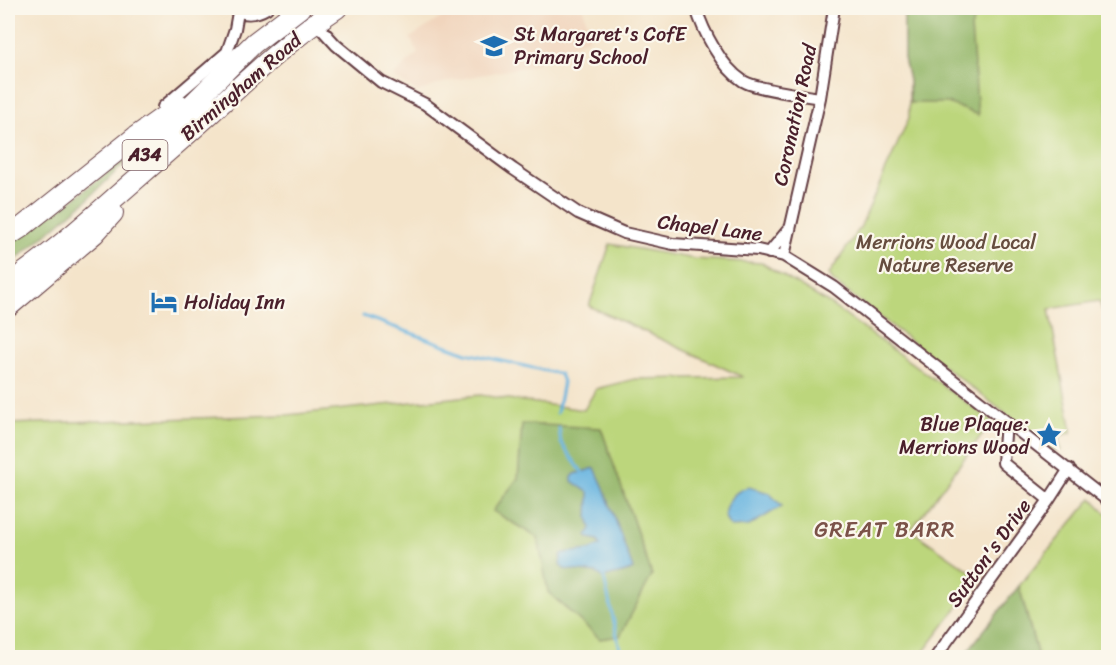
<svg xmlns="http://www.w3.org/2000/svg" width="1116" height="665" font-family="Sriracha,sans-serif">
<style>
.built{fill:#f1d5bd}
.green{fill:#bcd67b;stroke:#837a53;stroke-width:1.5}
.forest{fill:#95b76b;stroke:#706b4b;stroke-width:1.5}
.water{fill:#66b4e0;stroke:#586a86;stroke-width:1.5}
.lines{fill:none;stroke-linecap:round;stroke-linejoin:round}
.stream{stroke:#66b4e0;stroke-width:3}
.street-casing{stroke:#643d43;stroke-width:14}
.highway-casing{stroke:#643d43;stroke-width:22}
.street{stroke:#fff;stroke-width:10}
.highway{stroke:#fff;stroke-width:20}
.labels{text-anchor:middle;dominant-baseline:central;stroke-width:4.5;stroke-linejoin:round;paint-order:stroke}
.shield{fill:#fbf7ec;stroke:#7f6065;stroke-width:1.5}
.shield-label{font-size:18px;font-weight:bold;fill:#4a1f2b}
.poi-label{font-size:20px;fill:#4a1f2b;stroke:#fbf7ec;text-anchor:start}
.street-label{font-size:20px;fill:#4a1f2b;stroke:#fbf7ec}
.park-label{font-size:20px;fill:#664d3f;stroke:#fbf7ec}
.quarter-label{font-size:22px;letter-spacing:1.5px;fill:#7b5249;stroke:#fbf7ec}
</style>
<rect width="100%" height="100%" fill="#fbf7ec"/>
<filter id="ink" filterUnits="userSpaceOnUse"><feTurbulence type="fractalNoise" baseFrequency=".0167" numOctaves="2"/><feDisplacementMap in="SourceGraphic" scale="12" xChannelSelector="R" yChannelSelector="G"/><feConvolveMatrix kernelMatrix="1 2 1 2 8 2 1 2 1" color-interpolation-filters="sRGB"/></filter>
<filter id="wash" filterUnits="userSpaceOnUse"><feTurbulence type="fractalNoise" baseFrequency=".008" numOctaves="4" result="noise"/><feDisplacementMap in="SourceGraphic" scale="24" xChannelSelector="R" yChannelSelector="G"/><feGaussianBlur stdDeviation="1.35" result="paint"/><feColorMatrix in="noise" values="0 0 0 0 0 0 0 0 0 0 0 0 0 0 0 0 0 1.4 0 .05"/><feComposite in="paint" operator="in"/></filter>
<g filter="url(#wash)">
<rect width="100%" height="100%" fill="#f4e4ca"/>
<path class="built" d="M456,8H583L590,37L530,66L449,81L417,92L393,76L418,53L410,38Z"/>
<path class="green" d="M904,8H1108V326L1099,301L1049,309L1071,426V433L1058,436L1061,450H1053L833,281L829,274L860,228L909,118V80L904,58Z
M610,244L695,259L762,263L828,303L992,421L911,530L980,578L919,658L8,657V424L287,415L480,395L584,410L596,389L635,379L743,377L589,306Z
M1092,498L1108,515V657H1038L1019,586Z"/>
<path class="forest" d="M904,8H979L971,28L978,115L948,103H910L909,80L904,58Z
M145,143L87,200L8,266V242L66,205Z
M522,424L601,428L652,575L620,636L600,639L548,592L538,538L493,511L518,478Z
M1019,586L1038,657H963Z"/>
<path class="water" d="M595,468L604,488L633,569C625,574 612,574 604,578L597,573L564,569L560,565L561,555L563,553L590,550L600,545L598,540L589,538L587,536L591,528L588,517L589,493L572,481V477L575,474Z
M749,487L769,493L782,506L749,526L731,527C716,511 732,491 749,487Z"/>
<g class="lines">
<path class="stream" d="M363,316L467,353L560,374L563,382L557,413
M559,428L561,443L582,472
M604,578L622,658"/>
</g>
</g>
<g filter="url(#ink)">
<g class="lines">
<g class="street-casing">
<path id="street" d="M696,8C703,31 721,67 743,81C756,89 802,95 820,98
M234,9C245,16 257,14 267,8
M315,22L336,45L381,82L425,104L513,169L578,213L624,233L673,244L758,250L784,256L834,287L1108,501
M163,107L227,52L235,29L238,12
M769,253L788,230
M784,256L820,98L834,8
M1006,421L1003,463L1049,500
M935,658L1049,500L1069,469"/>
</g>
<g class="highway-casing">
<path id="highway" d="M140,161L166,134L176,120L254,43L300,8
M8,236L22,227L135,137L180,105
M8,284C45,259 78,230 111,201C144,172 178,143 211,113C251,76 291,38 337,8
M8,307L94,234L113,213"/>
</g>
<use href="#street" class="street"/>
<use href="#highway" class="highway"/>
</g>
</g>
<defs>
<g id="school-bare" transform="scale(2.07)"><path d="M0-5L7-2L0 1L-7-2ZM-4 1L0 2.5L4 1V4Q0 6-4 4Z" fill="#1f6fb2" stroke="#fbf7ec" stroke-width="2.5" paint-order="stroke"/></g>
<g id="hotel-bare" transform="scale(2.07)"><path d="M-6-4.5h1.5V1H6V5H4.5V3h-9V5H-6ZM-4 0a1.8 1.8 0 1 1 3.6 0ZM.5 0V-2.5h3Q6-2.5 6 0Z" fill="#1f6fb2" stroke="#fbf7ec" stroke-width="2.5" paint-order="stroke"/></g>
<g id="sight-bare" transform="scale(2.07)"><path d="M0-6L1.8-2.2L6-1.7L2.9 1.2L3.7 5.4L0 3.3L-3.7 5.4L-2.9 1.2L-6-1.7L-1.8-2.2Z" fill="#1f6fb2" stroke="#fbf7ec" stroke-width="2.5" paint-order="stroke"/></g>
</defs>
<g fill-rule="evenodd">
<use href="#school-bare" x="494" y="46"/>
<use href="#hotel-bare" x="164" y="302"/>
<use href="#sight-bare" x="1049" y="435"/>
</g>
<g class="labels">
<rect class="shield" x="122.5" y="140" width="45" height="30" rx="4.5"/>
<g class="shield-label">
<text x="145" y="155">A34</text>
</g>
<g class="poi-label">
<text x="514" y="34">St Margaret's CofE<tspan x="514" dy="23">Primary School</tspan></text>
<text x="184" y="302">Holiday Inn</text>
<text x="1029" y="424" text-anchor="end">Blue Plaque:<tspan x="1029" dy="23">Merrions Wood</tspan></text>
</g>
<g class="street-label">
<text transform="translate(241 87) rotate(-41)">Birmingham Road</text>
<text transform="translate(795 115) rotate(-78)">Coronation Road</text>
<text transform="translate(710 228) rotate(7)">Chapel Lane</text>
<text transform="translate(989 553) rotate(-54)">Sutton's Drive</text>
</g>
<g class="park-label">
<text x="946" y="242">Merrions Wood Local<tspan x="946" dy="23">Nature Reserve</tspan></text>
</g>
<g class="quarter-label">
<text x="885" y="529">GREAT BARR</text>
</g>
</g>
<rect width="1116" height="665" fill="none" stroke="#fbf7ec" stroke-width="30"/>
</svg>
